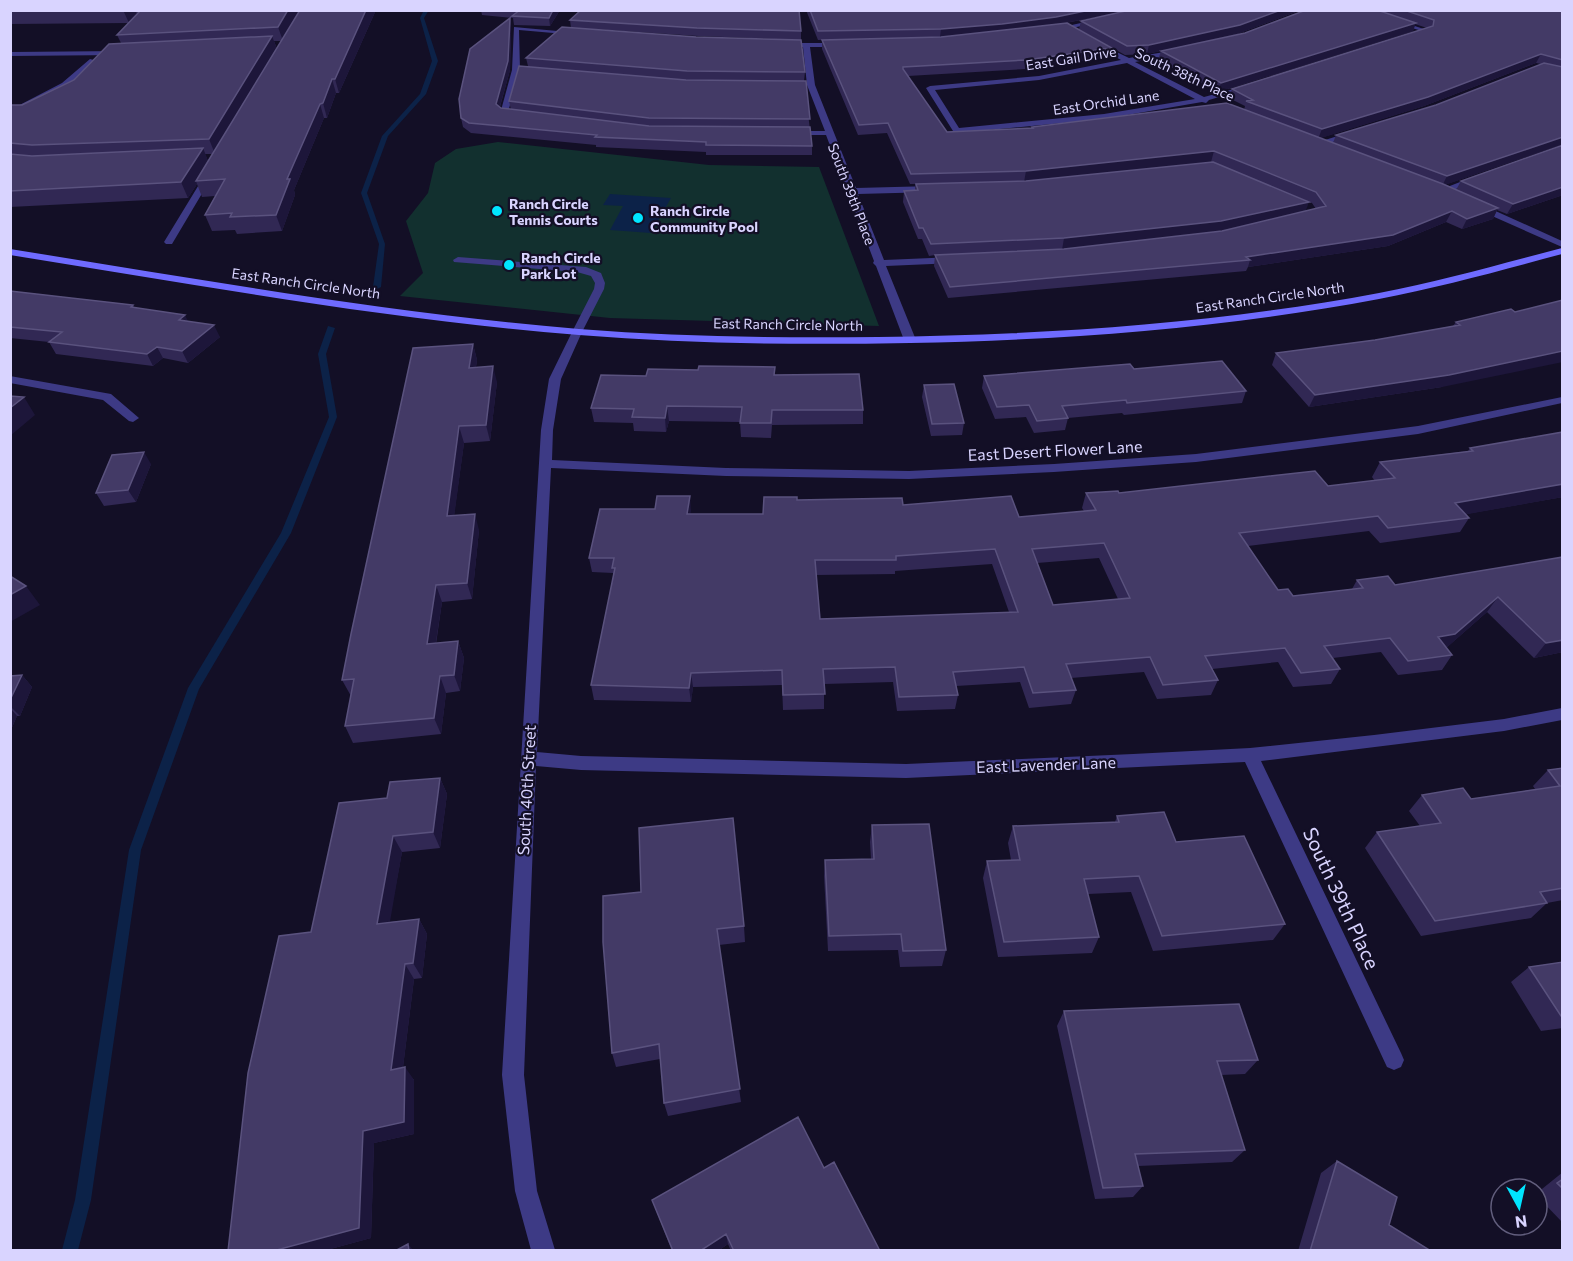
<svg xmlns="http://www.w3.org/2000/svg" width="1573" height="1261" font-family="Commissioner,sans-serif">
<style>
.green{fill:#12302f}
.water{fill:#0c2248}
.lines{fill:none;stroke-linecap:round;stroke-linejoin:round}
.stream{fill:#0c2248;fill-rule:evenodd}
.lane{fill:#3d3a85;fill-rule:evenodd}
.street{fill:#3d3a85;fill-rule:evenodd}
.secondary{fill:#6f6bff;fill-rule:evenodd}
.wall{fill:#312854;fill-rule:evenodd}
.shaded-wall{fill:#1d163a}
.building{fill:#433a66;stroke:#5a527e;stroke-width:1.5;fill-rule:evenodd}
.poi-dot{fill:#00e5ff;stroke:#130f26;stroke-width:2}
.labels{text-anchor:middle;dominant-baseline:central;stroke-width:4.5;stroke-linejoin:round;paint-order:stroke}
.far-street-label{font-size:14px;fill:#d9d4ff;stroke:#130f26}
.far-poi-label{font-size:14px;font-weight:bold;fill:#d9d4ff;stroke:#130f26;text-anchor:start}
.street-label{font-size:16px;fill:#d9d4ff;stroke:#130f26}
.near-street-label{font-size:20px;fill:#d9d4ff;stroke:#130f26}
</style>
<rect width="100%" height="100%" fill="#130f26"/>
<path class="green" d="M498,142L709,165L819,167L879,326L610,318L400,296L423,273L406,221L428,193L435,163L456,149Z"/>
<path class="water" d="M610,194L671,198L651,233L610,230L623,206L603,205Z"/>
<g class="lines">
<path class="stream" d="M424,10H429L424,18L438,61L426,94L388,136L367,193L385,244L381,287L377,289L373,287L379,244L361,193L382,136L420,94L432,61L420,18Z
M328,326L335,328L326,354L337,417L291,533L199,689L141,850L91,1200L78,1250H62L75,1200L129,850L188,688L281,533L329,417L318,354Z"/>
<path class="lane" d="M458,257L586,267L601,273L605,283L604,289L582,332L577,335L572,332L594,289L595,283L591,276L577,272L454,262L453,260Z"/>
<path class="street" d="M1354,10H1366L1430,31L1425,32Z
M1099,19L1101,22L1052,32L1049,30Z
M514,27L579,33L576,35L519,30L520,70L508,112L520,114V118H517L500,114L512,70Z
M1094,41L1129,58L1182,49V53L1135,62L1204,97L1249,85L1253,87L1209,100L1206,103L1202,102L1104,119L957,133L953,131L926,88L930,86L1039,76L1121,60L1092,44ZM1127,63L1195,99L1104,114L959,128L935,90L1039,80Z
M783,43H843L847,45L843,47H810L815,85L856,188L933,186L937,189L933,192L858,194L884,260L955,257L960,260L955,263L886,266L916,340L914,342L910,343L904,340L876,266L873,263L874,261L826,135H793L789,133L793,131H825L807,85L803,47L781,46Z
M122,51L119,55L10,56V52Z
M90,59L97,61L67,86L10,115V110L62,83Z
M1354,131H1357V135L1316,147L1312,144Z
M206,173L213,175L172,244H166L164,242Z
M1478,175L1481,176V180L1445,193L1437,191Z
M1474,204H1480L1562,241V247L1474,208Z
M577,329L582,332L561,379L553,430L552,460L726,468L909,471L1054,464L1196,454L1418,426L1562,397V403L1418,434L1196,462L1054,472L909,479L726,476L551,468L537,752L581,756L906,764L1133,754L1250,748L1374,735L1504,719L1562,708V720L1504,731L1261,761L1401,1053L1404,1060L1401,1067L1394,1070L1387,1067L1245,762L906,778L581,770L536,766L524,1075L537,1191L555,1250H531L515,1191L502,1075L541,430L549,379L572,332Z
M10,376L111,394L139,418L133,422L129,421L103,400L10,383Z"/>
<path class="secondary" d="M1562,248V254C1502,270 1441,287 1379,299C1224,328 1067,340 910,343C800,345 689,344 579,335C388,320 199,285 10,255V249C199,279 388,313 579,329C678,337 778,338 878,337C1045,335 1214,324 1379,293C1441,281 1501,264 1562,248Z"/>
</g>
<path class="wall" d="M10,10H376L339,93H336L327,118H324L294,190L295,195L282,231L237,234L235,230L212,231L205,215L215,196L202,197L197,184L188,198L10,207V105H22L74,80L121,43L117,35L129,23L10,24ZM274,41H282L277,49ZM205,154H212L208,161Z
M481,10H560L550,26L514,25L513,18L482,15Z
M806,10H1130L1061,24L1110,57L1025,69L908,76L947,132L1032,128V127L1244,110L1245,106L1229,98L1232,89L1427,28L1415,24L1413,31L1218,92L1158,60L1161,51L1245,33L1306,10H1563V144L1444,185L1456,190L1461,181L1563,145V195L1507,214L1497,210L1493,219L1462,229L1446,222L1388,246L1248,267L1246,271L948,298L934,266L935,255L929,256L922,239H918L903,202L904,191H915V184H910L887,133L858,135L822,49V40L940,37L818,40ZM1536,63L1541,64L1436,105L1336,135L1333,143L1320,138L1424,106ZM1273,187L1312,203L1316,209L1306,211Z
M1130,10H1301L1237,34L1147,54L1125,55L1079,29L1081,21Z
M510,18L511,27L510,70L500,107L501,108L511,110L509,101L528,66L526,58L571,28L570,20L801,31V40L698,36L593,29L805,72L804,81L812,146V155H706V152L596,147V145L471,133L463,127L461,118Z
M10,291L133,305L134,307L188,321L220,337L188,363L163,358L153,366L56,354L49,342L10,338Z
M1511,309L1442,387L1309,407L1272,365L1276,353L1375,340L1453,326L1456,322Z
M473,344L477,360L476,367L497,382L490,441L464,443L454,515L479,530L472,599L442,602L436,644L458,641L464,658L460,691L446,693L441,734L353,743L345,726L351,696L342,680Z
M1134,369L1246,391L1242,403L1124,415L1122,413L1068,418L1065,430L1034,433L1026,417L995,419L982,388L984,376Z
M775,375L863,410V424L772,425L771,438L741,437L740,422L669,421L666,432L634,431L633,423L594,422L591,408L646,376Z
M924,385L964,423L962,435L931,436L922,397Z
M1563,432V497L1466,514L1469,518L1460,532L1380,543L1369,531L1248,546L1278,590L1293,596L1352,589L1357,580L1395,585L1563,557V652L1534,658L1487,612L1446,648L1452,655L1442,670L1398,675L1381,652L1333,658L1340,669L1331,684L1293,687L1278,662L1212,669L1218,680L1211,695L1157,699L1144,672L1071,678L1076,690L1071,704L1029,708L1020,682L956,686L958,695L955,709L897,711L893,682L824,684V709L783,710L782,685L693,687L691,702L594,700L591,685L613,577V573L592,572L589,558L655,509L690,496V514H763L797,500L903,505L1019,517L1084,511L1082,508L1086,493H1119L1328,486L1375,481L1372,477L1380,462L1468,451L1470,448ZM1099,558L1118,599L1053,605L1037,563ZM992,564L1009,612L820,619L816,575L895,574V571Z
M151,464L136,502L104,506L96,493Z
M22,675L32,687L20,716H17L10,732V676Z
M1563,768V900L1547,903L1531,918L1421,936L1365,848L1377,832L1420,826L1409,811L1422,795L1471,799L1535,789L1533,786L1548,770Z
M440,778L447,794L440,848L402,852L389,922L419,919L427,934L422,978L414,979L403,1067L414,1080V1134L374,1143L371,1238L323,1251H228L311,932Z
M1117,816L1176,842L1285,924L1273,940L1153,951L1131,892L1088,894L1099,937L1092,953L998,957L983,878L987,861L1011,860L1008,843L1013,826L1115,822Z
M872,825L946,950L942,966L900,967L898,950L828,951L824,876L825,860L871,859L870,842Z
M603,896L744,926L745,942L719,945L741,1102L668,1116L664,1103L660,1059L616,1067L612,1053Z
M1563,962V1028L1541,1031L1511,982L1529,967Z
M1064,1011L1258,1060L1245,1074L1221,1075L1245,1150L1232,1162L1138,1166L1143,1186L1133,1197L1095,1199L1057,1026Z
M1337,1161L1389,1225L1431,1251H1298L1321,1173Z
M824,1168L880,1251H731L728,1244L718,1251H672L652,1200Z
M1563,1172V1223L1537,1196V1193Z"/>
<path class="shaded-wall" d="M123,10H135L137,14L129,23Z
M288,10H300L283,41L278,27Z
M366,10H376L339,93L335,79Z
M553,10H560L550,26L549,18Z
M1090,10H1130L1055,25L940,37L941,29Z
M1281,10H1301L1237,34L1147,54L1149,45Z
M510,18L511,27L510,70L498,113L496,104Z
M1416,23L1413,31L1218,92L1221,83Z
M272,36L277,49L215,154L209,139Z
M1112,48L1110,57L1025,69L1026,60Z
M1541,54L1536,63L1424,106L1318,139L1322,129Z
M332,79L336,93L327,118L323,103Z
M320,104L324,118L294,190L295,195L282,231L276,215L287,179Z
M1563,137V144L1442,186L1447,176Z
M203,148L209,163L196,181L197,184L188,198L181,182Z
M1214,151L1211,162L1024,182L1026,171Z
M1563,187V195L1507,214L1513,204Z
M1309,202L1305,213L1218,232L1062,250L1064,238Z
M1498,208L1493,219L1462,229L1467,219Z
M1452,211L1446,222L1388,246L1248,267L1250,260L1246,257Z
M185,315L191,327L179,320Z
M214,325L220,337L188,363L182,351Z
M473,344L477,360L473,384L469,368Z
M157,347L163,358L153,366L147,354Z
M1563,351V362L1442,387L1309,407L1315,395Z
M493,366L497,382L490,441L486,425Z
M24,397L35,415L10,436V408Z
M667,406L669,421L666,432L665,418Z
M459,426L464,443L452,533L447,516Z
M144,452L151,464L136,502L128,490Z
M1563,484V497L1446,518L1455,503Z
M690,496L691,511L688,529L687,514Z
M475,514L479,530L472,599L467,583Z
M436,585L442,602L433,661L427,644Z
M26,586L40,605L10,622V595Z
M1498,597L1487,612L1445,649L1438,637Z
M1563,640V652L1534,658L1546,643Z
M458,641L464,658L460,691L454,675Z
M691,673L693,687L691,702L689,688Z
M22,675L32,687L20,716L10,706V700Z
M440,676L446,693L441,734L434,718Z
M10,708L17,716L10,732Z
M440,778L447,794L440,848L433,832Z
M393,836L402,852L387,939L377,924Z
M419,919L427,934L422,978L413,963Z
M405,964L414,979L401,1083L391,1070Z
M405,1067L414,1080V1134L374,1143L371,1238L323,1251H273L363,1131Z
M726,1234L728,1244L718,1251H700Z
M408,1244L414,1251H409Z"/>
<path class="building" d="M10,10H66L10,11Z
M141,10H288L278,27L117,35Z
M300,10H366L335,79H332L323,103L320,104L287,179H290L276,215L230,217L232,213L205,215L225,179L196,181Z
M520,10H553L549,18L512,16Z
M581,10H799L801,31L697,28L570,20Z
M810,10H1090L1056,17L1002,24L941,29L818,31Z
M1130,10H1281L1240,25L1149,45L1127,46L1081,21Z
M1306,10H1377L1416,23L1221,83L1161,51L1245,33Z
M1404,10H1563V60L1541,54L1428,97L1322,129L1246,101L1253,100L1232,89L1433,26L1434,20Z
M510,18L508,61L496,104L501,108L649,126L810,127L812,146L706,145V142L595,137L597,135L469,123L461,118L459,99L470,49Z
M1067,23L1112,48L1026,60L903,67V69L947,132L1033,128L1032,127L1227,103L1443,184L1498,208L1467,219L1452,211L1393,235L1246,257L1250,260L950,287L935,255L1064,249L1222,231L1326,206L1316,192L1214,151L1026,171L911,174L888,123L859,125L822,40L941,37Z
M562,27L696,37L801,40L805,72L687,71L526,58Z
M272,36L209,139L32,145L10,143V105H22L74,80L109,44Z
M1544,63L1563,67V137L1447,176L1336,135L1436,105Z
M519,66L686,80L806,81L810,119L649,118L509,101Z
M1563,145V187L1513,204L1461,181Z
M203,148L181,182L10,191V154L32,156Z
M1213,162L1309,202L1221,221L1064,238L931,244L923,228H919L904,191L918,190L916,184L1026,181Z
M10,291L133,305L131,307L185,315L179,320L214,325L182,351L157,347L147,354L49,342L62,332L10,327Z
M1563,300V351L1449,375L1315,395L1276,353L1375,340L1460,325L1456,322L1511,309L1515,312Z
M473,344L469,368L493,366L486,425L459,426L447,516L475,514L467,583L436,585L427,644L458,641L454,675L440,676L434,718L345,726L354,679L342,680L351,634L413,348Z
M1222,361L1246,391L1127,403L1126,400L1062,406L1068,418L1037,421L1029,405L997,407L984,376L1130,364L1134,369Z
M699,366L775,367L774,375L859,374L863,410H772L771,423H740L742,407L667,406L665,418L632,417L634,409L591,408L601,375L646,376L648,369L698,370Z
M954,384L964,423L932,424L924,385Z
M10,396L24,397L10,408Z
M1563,432V484L1455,503L1469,518L1388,528L1378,516L1239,533L1278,590L1288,589L1293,596L1363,588L1357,580L1388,576L1395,585L1563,557V640L1546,643L1498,597L1455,634L1438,637L1452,655L1408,661L1390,638L1324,646L1340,669L1301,673L1285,648L1205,656L1218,680L1163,685L1150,657L1066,664L1076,690L1033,693L1024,667L953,672L958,695L899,697L895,667L823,669L825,694L783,695L782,670L691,673L689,688L591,685L615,568H612L614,558H589L600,509H655L657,496H690L687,514H763L764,497H797V500L902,498L903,505L1011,496L1019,517L1096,510L1086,493L1118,491L1119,493L1315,471L1328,486L1395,478L1380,462L1473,451L1470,448ZM1104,543L1130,598L1053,605L1032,549ZM995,549L1018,612L820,619L815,560H896V556Z
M144,452L128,490L96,493L112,455Z
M10,576L26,586L10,595Z
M22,675L10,700V676Z
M1563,768V888L1540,892L1547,903L1435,921L1377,832L1441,823L1422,795L1463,788L1471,799L1560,786L1548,770Z
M440,778L433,832L393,836L377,924L419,919L413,963L405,964L391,1070L405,1067L404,1122L363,1131L359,1228L273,1251H228L248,1073L279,936L311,932L339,803L387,798L390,782Z
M1164,812L1176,842L1244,836L1285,924L1162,936L1139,876L1084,879L1099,937L1004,942L987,861L1020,860L1013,826L1119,822L1117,816Z
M733,818L744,926L717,929L740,1089L664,1103L659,1044L612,1053L603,942V896L641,892L639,828Z
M929,824L946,950L903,951L901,934L829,936L825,860L874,859L872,825Z
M1563,962V1016H1561L1529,967Z
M1239,1004L1258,1060L1217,1061L1245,1150L1135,1154L1143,1186L1103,1188L1064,1011Z
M798,1117L824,1168L834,1162L880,1251H734L726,1234L700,1251H673L652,1200Z
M1337,1161L1397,1197L1389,1225L1431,1251H1310Z
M1563,1179V1189L1557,1183Z
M408,1244L409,1251H395Z"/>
<g class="poi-dot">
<circle cx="497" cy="211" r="6"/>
<circle cx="638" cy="218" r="6"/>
<circle cx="509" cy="265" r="6"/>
</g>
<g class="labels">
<g class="far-street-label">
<text transform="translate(1071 58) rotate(-9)">East Gail Drive</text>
<text transform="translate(1185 74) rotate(25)">South 38th Place</text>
<text transform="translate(1106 102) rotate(-8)">East Orchid Lane</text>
<text transform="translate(852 194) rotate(69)">South 39th Place</text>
<text transform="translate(306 283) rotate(8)">East Ranch Circle North</text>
<text transform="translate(1270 297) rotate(-8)">East Ranch Circle North</text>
<text transform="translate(788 324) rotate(1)">East Ranch Circle North</text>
</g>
<g class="far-poi-label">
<text x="509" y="203">Ranch Circle<tspan x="509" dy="16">Tennis Courts</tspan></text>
<text x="650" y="210">Ranch Circle<tspan x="650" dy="16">Community Pool</tspan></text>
<text x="521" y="257">Ranch Circle<tspan x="521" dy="16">Park Lot</tspan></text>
</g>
<g class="street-label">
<text transform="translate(1055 450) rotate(-3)">East Desert Flower Lane</text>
<text transform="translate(1046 764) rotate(-2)">East Lavender Lane</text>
<text transform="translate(526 790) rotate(-87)">South 40th Street</text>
</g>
<g class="near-street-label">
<text transform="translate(1342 898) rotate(65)">South 39th Place</text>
</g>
</g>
<rect width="1573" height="1261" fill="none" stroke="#d9d4ff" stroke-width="24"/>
<g transform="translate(1519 1207) rotate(172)"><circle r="28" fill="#130f26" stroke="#625e7d" stroke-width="1.5"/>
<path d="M0-4.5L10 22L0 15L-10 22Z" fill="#00e5ff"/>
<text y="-9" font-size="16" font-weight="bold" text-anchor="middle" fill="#d9d4ff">N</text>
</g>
</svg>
